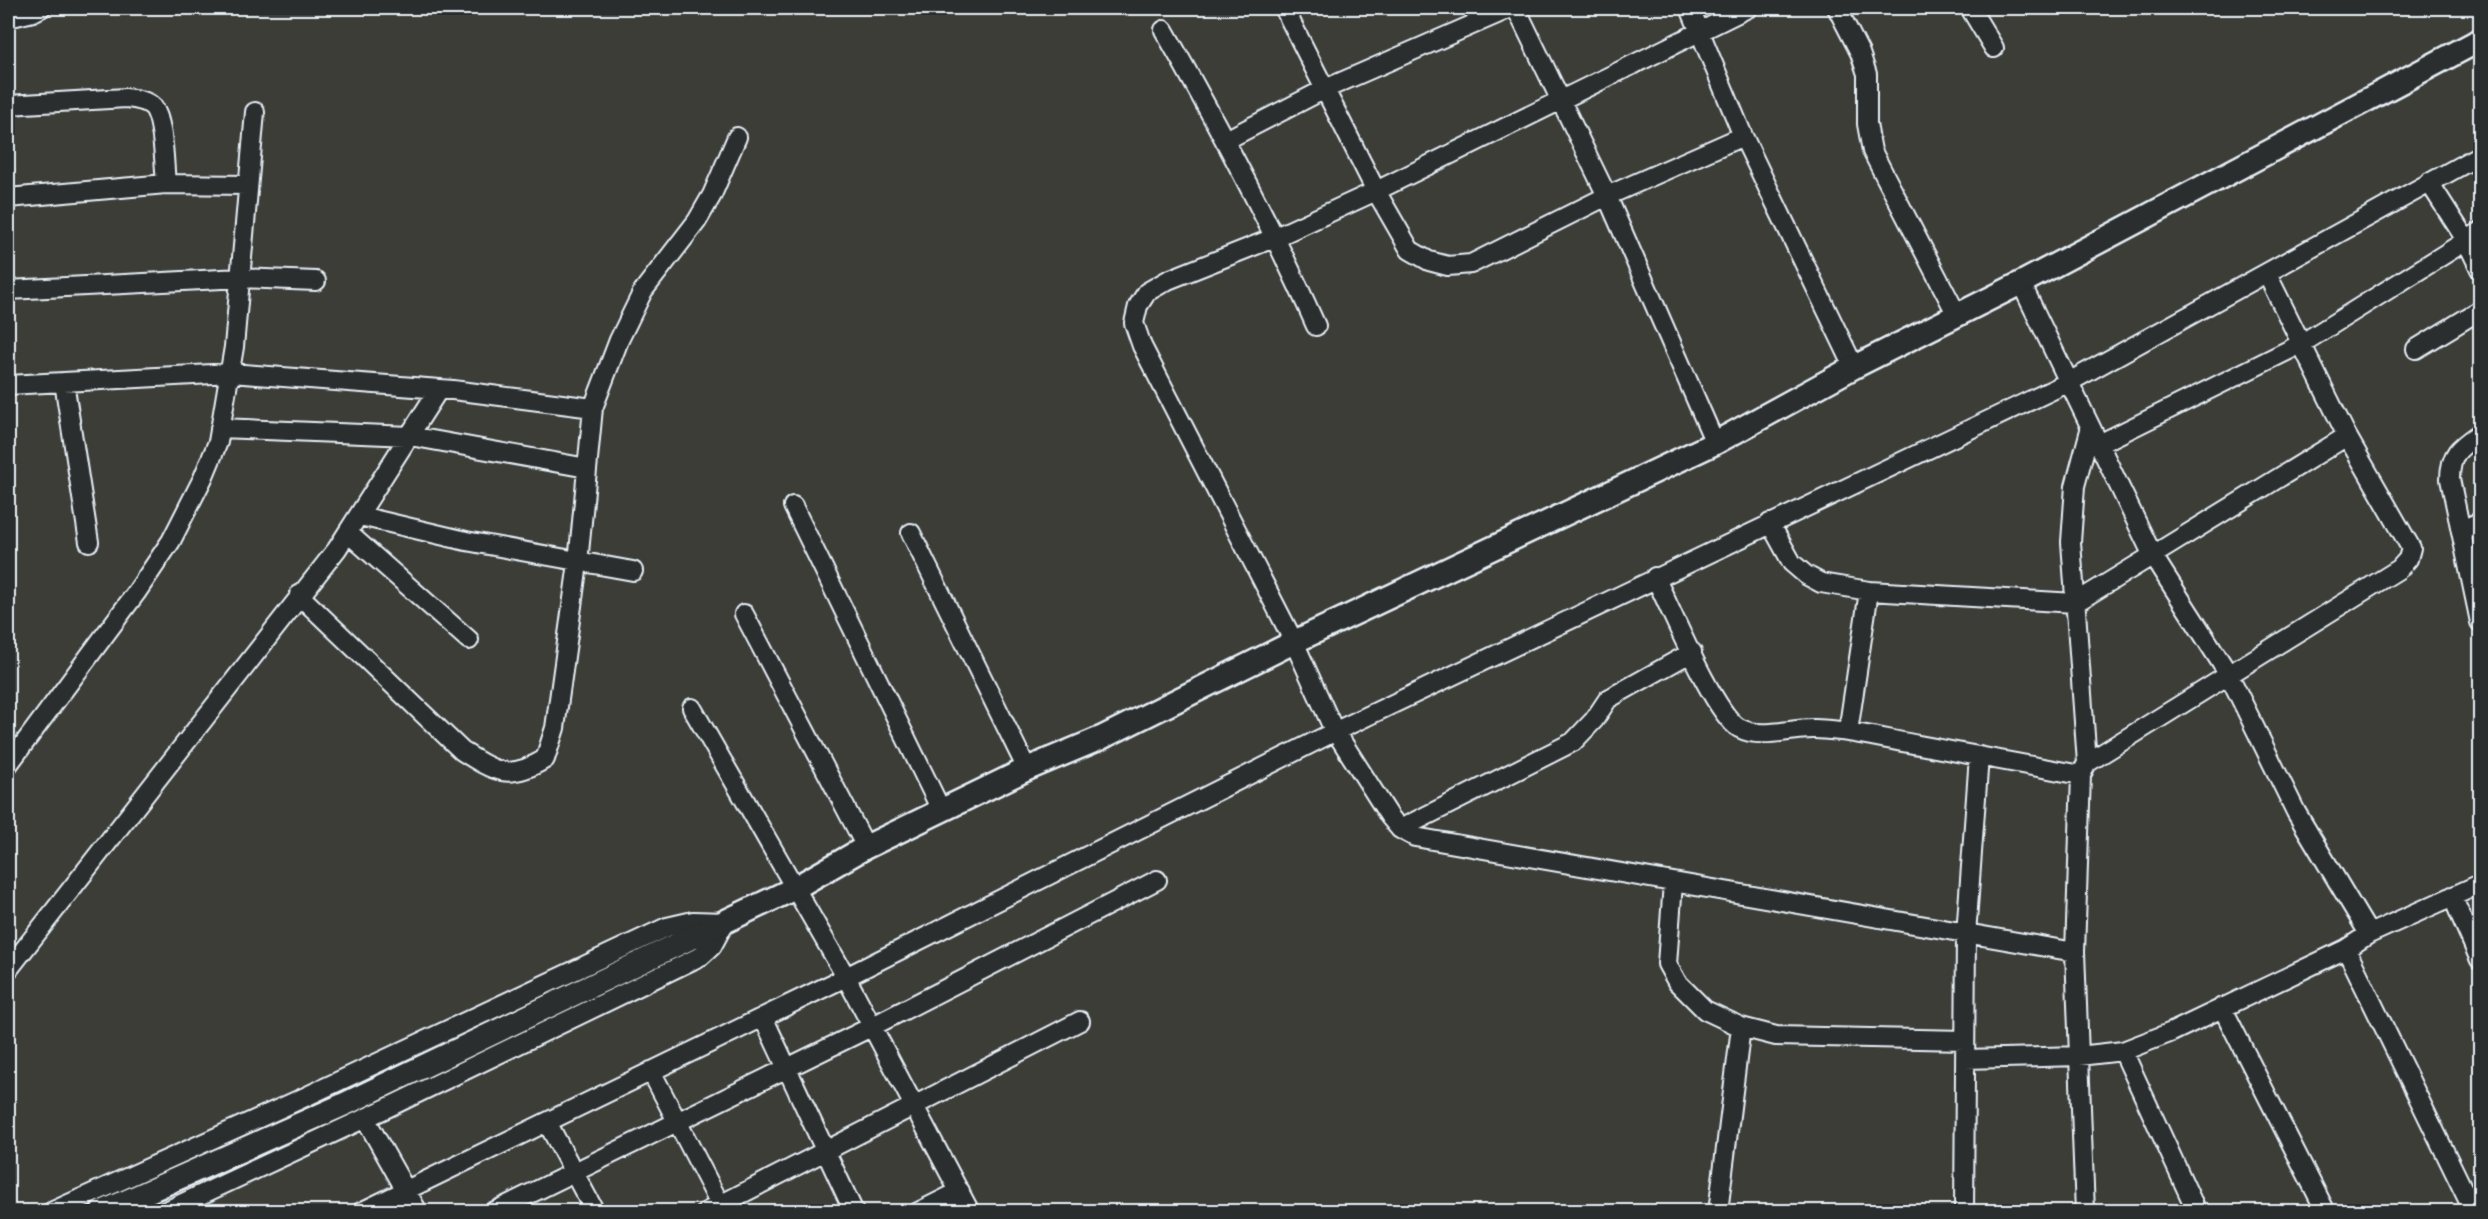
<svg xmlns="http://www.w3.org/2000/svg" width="2488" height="1219" font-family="'Gochi Hand',sans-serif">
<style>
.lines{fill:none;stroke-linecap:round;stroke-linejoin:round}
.minor-casing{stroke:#e8f1f8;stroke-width:22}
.tertiary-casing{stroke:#e8f1f8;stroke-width:27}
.minor{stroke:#2a2d2e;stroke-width:18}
.tertiary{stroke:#2a2d2e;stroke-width:22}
</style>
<rect width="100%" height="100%" fill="#3d3d38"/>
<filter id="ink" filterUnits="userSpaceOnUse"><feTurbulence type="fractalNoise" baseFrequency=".0167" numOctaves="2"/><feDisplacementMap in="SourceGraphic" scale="12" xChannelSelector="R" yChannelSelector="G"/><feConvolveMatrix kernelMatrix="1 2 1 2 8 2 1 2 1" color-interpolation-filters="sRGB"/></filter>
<g filter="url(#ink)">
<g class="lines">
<g class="minor-casing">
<path id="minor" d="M1284,8L1376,191L1410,250L1429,261L1448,266L1471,264L1607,196L1743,136
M1516,8L1607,196L1715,443
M1690,8L1743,136L1854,367
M1748,8L1376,191L1276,237L1168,280L1147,292L1138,306L1134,323L1142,346L1294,642L1332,726L1390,817L1400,829L1415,837L2075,952
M1837,8L1860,53L1867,74V124L1872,151L1957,315
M1970,8L1994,48
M8,18L33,12L41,8
M1164,30C1219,127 1271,224 1316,326
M8,105L126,98C135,99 146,100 153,107C164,120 164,165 166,184
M1226,140L1325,89L1511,8
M2429,182L2466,240L2480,269
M8,198L166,184L247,185
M2021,283L2153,556L2229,675L2296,812L2369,934
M8,290L241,278L316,281
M2416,349L2480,310
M64,382L89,542
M8,385L231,373L453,390L593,408
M220,428L410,436L587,468
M2480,433C2460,447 2450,453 2450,479L2480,622
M2097,445L2301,344L2480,232
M793,506L942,812
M360,516L466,541L633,571
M1770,523L1792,563L1806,575L1821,583L1869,591L2075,603L2347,436
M2461,530L2480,522
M348,533L469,640
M911,533L1027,769
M1655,577C1670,607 1714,714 1739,728C1762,740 1790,728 1815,729C1850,730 1885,739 1919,745C1973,755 2027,765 2081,775
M299,595L462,751C495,772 509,781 545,759L555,728L578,563L593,408L619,340L643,291L697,221L712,195L737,137
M744,614L866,847
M692,708L846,977L970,1212
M1848,732L1869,591
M2087,763L2071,542L2075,486L2090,430
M8,765L136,593L171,541L203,478L218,442L234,347L255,112
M1400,829L1573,742L1594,720L1608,699L1692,652
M1673,883L1667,964L1677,982L1705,1010L1741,1027L1776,1036L1965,1040
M2452,896L2480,960
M2346,949L2473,1210
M8,970L337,549L439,389
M2222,1007L2326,1212
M763,1017L854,1212
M2123,1051L2197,1212
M1965,1059L2079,1056L2123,1051L2172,1032L2346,949L2369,934L2480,884
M651,1071L724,1212
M365,1118L418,1212
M547,1122L595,1212
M51,1212L305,1097L667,927L693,921L725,922L712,946L701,956L389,1107L164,1212
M361,1212L846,977L1336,731L2069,382L2480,155
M493,1212L871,1027L1157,880
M706,1212L1080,1021
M918,1212L960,1191
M1718,1212L1741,1027
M1964,1212L1966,935L1979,756
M2085,1212L2075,952L2081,775L2087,763L2399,569L2408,559L2411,548L2347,436L2267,274"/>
</g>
<g class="tertiary-casing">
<path id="tertiary" d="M102,1212L345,1104L793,889L866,847L1027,769L1101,738L1294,642L1715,443L1854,367L2021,283L2480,40"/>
</g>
<use href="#minor" class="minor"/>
<use href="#tertiary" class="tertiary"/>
</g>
</g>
<rect width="2488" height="1219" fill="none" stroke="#2a2d2e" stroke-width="30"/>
<rect x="15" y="15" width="2458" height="1189" fill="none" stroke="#e8f1f8" stroke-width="2" filter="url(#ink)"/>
</svg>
